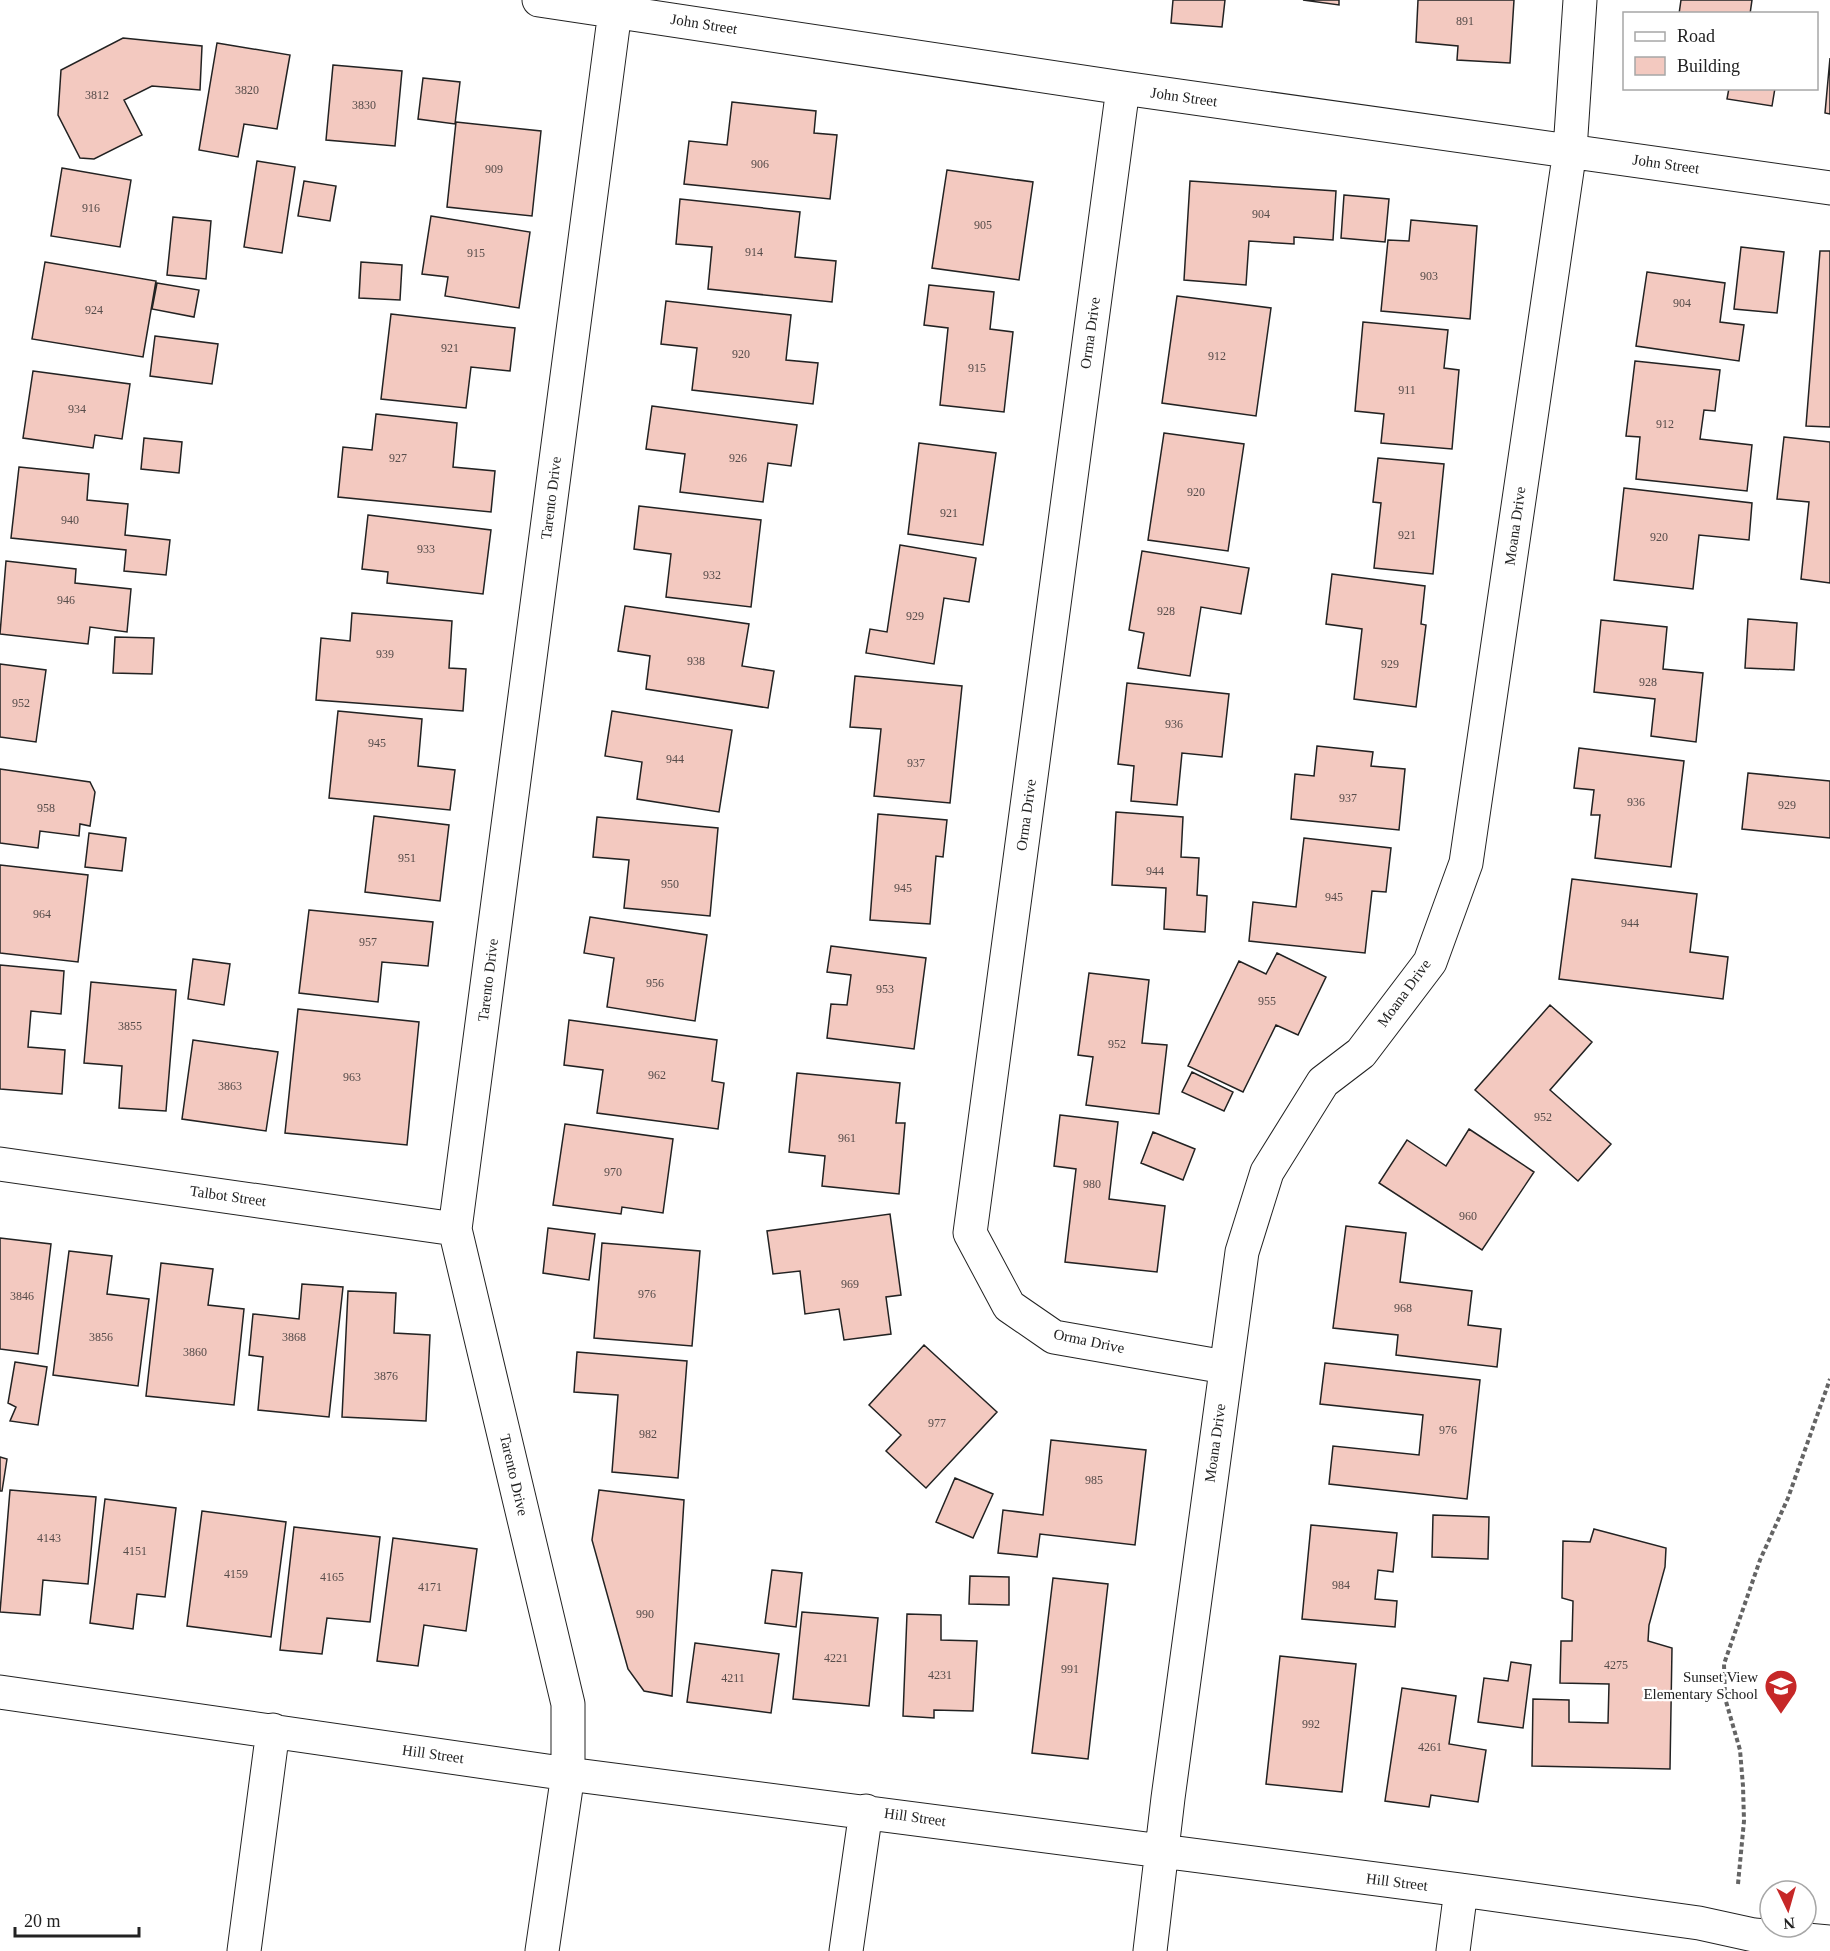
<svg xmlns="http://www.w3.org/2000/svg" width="1830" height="1951" font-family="'Times New Roman',serif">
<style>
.building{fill:#f3c9c0;stroke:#222;stroke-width:1.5}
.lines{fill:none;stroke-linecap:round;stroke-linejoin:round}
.minor-casing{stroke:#222;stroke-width:35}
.path{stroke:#646464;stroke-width:4;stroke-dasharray:4.5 3;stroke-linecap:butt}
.minor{stroke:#fff;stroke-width:33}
.labels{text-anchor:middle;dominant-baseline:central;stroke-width:4.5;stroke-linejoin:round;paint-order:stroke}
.number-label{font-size:12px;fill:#564c4a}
.street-label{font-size:15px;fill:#222;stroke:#fff}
.poi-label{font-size:15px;fill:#222;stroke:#fff;text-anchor:end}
</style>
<rect width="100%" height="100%" fill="#fff"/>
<path class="building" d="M1173,0H1225L1222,27L1171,23Z
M1303,0H1339V5Z
M1418,0H1514L1510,63L1457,60L1458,46L1416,42Z
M1681,0H1752L1750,14H1679Z
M123,38L202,46L200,90L152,86L124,100L142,135L94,159L80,158L58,115L61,70Z
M217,43L290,55L277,129L244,124L238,157L199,150Z
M1830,58V114L1825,113Z
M333,65L402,71L395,146L326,140Z
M423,78L460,82L455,124L418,119Z
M1729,88H1775L1772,106L1727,99Z
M732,102L816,111L814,133L837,135L830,199L684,184L689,141L727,145Z
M456,122L541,131L532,216L447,207Z
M257,161L295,167L282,253L244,247Z
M62,168L131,180L120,247L51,236Z
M947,170L1033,182L1019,280L932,268Z
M304,181L336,186L330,221L298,216Z
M1190,181L1336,191L1333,240L1294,237V244L1249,241L1246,285L1184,280Z
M1344,195L1389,199L1385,242L1341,238Z
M680,199L800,212L795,257L836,261L832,302L708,289L712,247L676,244Z
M431,216L530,232L519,308L445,296L448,277L422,274Z
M173,217L211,221L206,279L167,275Z
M1411,220L1477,226L1470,319L1381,311L1388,240L1409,241Z
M1741,247L1784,252L1777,313L1734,309Z
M1820,251H1830V427L1806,426Z
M45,262L156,281L143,357L32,339Z
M361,262L402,265L400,300L359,298Z
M1647,272L1725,283L1720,322L1744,325L1739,361L1636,346Z
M157,283L199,290L194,317L152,309Z
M929,285L994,292L990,329L1013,332L1004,412L940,405L948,328L924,325Z
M1177,296L1271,308L1256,416L1162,403Z
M666,301L791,315L786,360L818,363L813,404L692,390L697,348L661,344Z
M391,314L515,328L510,371L471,367L466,408L381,399Z
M1363,322L1448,330L1444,368L1459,370L1452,449L1381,443L1384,414L1355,411Z
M155,336L218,344L212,384L150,376Z
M1635,361L1720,370L1715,411L1704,410L1700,439L1752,445L1747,491L1636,479L1640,437L1626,436Z
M33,371L130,384L122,439L95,435L93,448L23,438Z
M652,406L797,425L791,466L768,463L763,502L680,492L685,454L646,449Z
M376,414L457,423L453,467L495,471L491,512L338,497L343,447L372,450Z
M1164,433L1244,444L1228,551L1148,540Z
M1784,437L1830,442V583L1801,579L1809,502L1777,499Z
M144,438L182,442L179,473L141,469Z
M919,443L996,453L983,545L908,534Z
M1378,458L1444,464L1433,574L1374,568L1381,503L1373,502Z
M19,467L89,474L87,500L128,504L125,535L170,540L166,575L124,571L126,550L11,538Z
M1624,488L1752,503L1749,540L1699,535L1693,589L1614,580Z
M639,506L761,520L751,607L666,597L671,554L634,549Z
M368,515L491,530L483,594L387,583L388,572L362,569Z
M900,545L976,558L969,602L944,598L934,664L866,653L870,629L887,632Z
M1142,551L1249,568L1241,614L1201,607L1190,676L1138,668L1144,633L1129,630Z
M6,561L76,569L75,583L131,589L127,632L90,627L88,644L0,634Z
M1332,574L1425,586L1421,624L1426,625L1416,707L1354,699L1362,629L1326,624Z
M625,606L749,624L742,666L774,671L768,708L646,689L650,656L618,651Z
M352,613L452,621L449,668L466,669L463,711L316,700L321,638L350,641Z
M1748,619L1797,623L1794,670L1745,668Z
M1601,620L1667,627L1663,669L1703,673L1696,742L1651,736L1655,699L1594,692Z
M115,637L154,638L152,674L113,673Z
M0,664L46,670L36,742L0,737Z
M855,676L962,686L950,803L874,796L881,729L850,727Z
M1127,683L1229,694L1222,757L1182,753L1177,805L1131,801L1134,766L1118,764Z
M338,711L422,719L418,766L455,770L450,810L329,798Z
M612,711L732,730L719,812L637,799L642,762L605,756Z
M1317,746L1373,752L1371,766L1405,769L1399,830L1291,819L1295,774L1314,776Z
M1579,748L1684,761L1671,867L1595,858L1600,815H1591L1594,790L1574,788Z
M0,769L90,782L95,792L90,826L80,824L79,836L40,831L38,848L0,843Z
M1748,773L1830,781V838L1742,829Z
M1116,812L1183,817L1181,857L1199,858L1197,895L1207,896L1205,932L1164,929L1166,888L1112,885Z
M878,814L947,820L943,857L936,856L930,924L870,920Z
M374,816L449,825L440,901L365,892Z
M597,817L718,828L710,916L624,908L629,860L593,857Z
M89,833L126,838L122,871L85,867Z
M1304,838L1391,848L1386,892L1372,891L1365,953L1249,941L1253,902L1296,907Z
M0,865L88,875L78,962L0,953Z
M1572,879L1697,894L1690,952L1728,957L1723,999L1559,979Z
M309,910L433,922L428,966L382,962L378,1002L299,993Z
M590,917L707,935L695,1021L607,1007L614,958L584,953Z
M831,946L926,958L914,1049L827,1038L831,1004L847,1005L851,975L827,972Z
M1277,953L1326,977L1298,1035L1276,1025L1243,1092L1188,1066L1239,961L1266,974Z
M193,959L230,964L224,1005L188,999Z
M0,965L64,971L61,1014L31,1011L28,1047L65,1050L62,1094L0,1089Z
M1089,973L1149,980L1142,1043L1167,1045L1159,1114L1086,1105L1093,1057L1078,1055Z
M91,982L176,990L166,1111L119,1108L122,1066L84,1063Z
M1550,1005L1592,1042L1550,1090L1611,1144L1578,1181L1475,1090Z
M298,1009L419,1022L407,1145L285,1133Z
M569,1020L717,1040L712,1081L724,1083L718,1129L597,1113L603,1070L564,1065Z
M193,1040L278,1052L266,1131L182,1119Z
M1192,1072L1233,1092L1224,1111L1182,1092Z
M797,1073L900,1083L896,1123H905L899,1194L822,1186L825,1156L789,1152Z
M1060,1115L1118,1122L1109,1199L1165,1206L1157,1272L1065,1262L1076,1169L1054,1166Z
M565,1124L673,1139L663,1213L622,1207L621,1214L553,1205Z
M1469,1129L1534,1172L1482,1250L1379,1183L1407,1140L1446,1166Z
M1153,1132L1195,1149L1183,1180L1141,1163Z
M890,1214L901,1295L886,1297L891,1334L844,1340L839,1309L805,1314L800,1271L773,1274L767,1231Z
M1346,1226L1406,1233L1400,1282L1472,1291L1468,1325L1501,1329L1497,1367L1396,1355L1398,1335L1333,1328Z
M548,1228L595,1234L589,1280L543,1273Z
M0,1238L51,1244L38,1354L0,1349Z
M602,1243L700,1251L692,1346L594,1338Z
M69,1251L112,1256L107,1294L149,1299L138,1386L53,1375Z
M161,1263L213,1269L208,1305L244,1309L234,1405L146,1396Z
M302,1284L343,1287L329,1417L258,1410L263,1357L249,1355L253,1314L299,1319Z
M348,1291L396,1293L394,1333L430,1335L426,1421L342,1417Z
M924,1345L997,1412L926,1488L886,1451L901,1435L869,1405Z
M577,1352L687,1361L678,1478L612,1472L618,1395L574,1392Z
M15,1362L47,1367L38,1425L10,1421L16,1407L8,1403Z
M1325,1363L1480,1380L1467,1499L1329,1484L1333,1446L1419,1455L1423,1415L1320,1404Z
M1051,1440L1146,1450L1135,1545L1040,1534L1037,1557L998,1553L1003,1510L1043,1515Z
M0,1457L7,1459L2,1491H0Z
M955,1478L993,1494L973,1538L936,1522Z
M10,1490L96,1497L88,1584L43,1580L40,1615L0,1612Z
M599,1490L684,1500L672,1696L644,1691L628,1669L592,1540Z
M105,1499L176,1508L165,1597L137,1594L133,1629L90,1623Z
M202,1511L286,1522L271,1637L187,1626Z
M1433,1515L1489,1517L1488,1559L1432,1557Z
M1311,1525L1397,1533L1393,1572L1378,1570L1375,1599L1397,1601L1395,1627L1302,1619Z
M294,1527L380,1537L370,1622L327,1618L322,1654L280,1650Z
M1594,1529L1666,1548L1665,1567L1649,1625L1648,1641L1672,1648L1670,1769L1532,1766L1533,1699L1569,1700V1722L1608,1723L1609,1684L1560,1683L1561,1641H1572L1573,1601L1562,1598L1563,1541L1590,1542Z
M393,1538L477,1549L466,1631L424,1625L418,1666L377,1661Z
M772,1570L802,1573L796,1627L765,1623Z
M970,1576L1009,1577V1605L969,1604Z
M1053,1578L1108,1584L1088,1759L1032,1753Z
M802,1612L878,1618L869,1706L793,1699Z
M907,1614L941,1615V1640L977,1641L973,1711L934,1710V1718L903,1716Z
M695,1643L779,1654L771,1713L687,1702Z
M1280,1656L1356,1664L1342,1792L1266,1784Z
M1511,1662L1531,1665L1523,1728L1478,1722L1484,1678L1508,1681Z
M1402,1688L1456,1696L1449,1744L1486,1750L1478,1802L1431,1795L1429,1807L1385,1801Z"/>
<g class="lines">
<g class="minor-casing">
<path id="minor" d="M539,0L1123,88L1830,188
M1123,88L970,1233L1009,1306L1054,1337L1225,1367
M0,1164L455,1229
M0,1692L568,1774L1461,1890L1699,1923L1754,1935L1830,1942
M244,1951L273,1730
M542,1951L568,1774V1704L455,1229L615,11L613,0
M846,1951L866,1811
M1150,1951L1168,1798L1242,1252L1267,1172L1323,1082L1361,1053L1430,962L1466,863L1570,150L1580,0
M1453,1951L1461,1890"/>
</g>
<path class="path" d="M1738,1884L1744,1821L1743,1786L1740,1750L1725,1698L1724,1664L1760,1560L1788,1498L1830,1379"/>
<use href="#minor" class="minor"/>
</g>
<defs>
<g id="school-pin" transform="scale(1.725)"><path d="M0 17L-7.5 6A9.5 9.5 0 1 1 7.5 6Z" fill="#c62828" stroke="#fff"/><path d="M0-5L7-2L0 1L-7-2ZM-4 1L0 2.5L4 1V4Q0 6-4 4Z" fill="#fff"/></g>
</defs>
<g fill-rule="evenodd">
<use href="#school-pin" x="1781" y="1686"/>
</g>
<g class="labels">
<g class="number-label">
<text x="1465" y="21">891</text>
<text x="247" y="90">3820</text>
<text x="97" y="95">3812</text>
<text x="364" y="105">3830</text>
<text x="760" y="164">906</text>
<text x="494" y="169">909</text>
<text x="91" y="208">916</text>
<text x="1261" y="214">904</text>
<text x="983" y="225">905</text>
<text x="754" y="252">914</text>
<text x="476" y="253">915</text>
<text x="1429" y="276">903</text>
<text x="1682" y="303">904</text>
<text x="94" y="310">924</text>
<text x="450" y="348">921</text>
<text x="741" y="354">920</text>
<text x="1217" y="356">912</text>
<text x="977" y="368">915</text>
<text x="1407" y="390">911</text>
<text x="77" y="409">934</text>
<text x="1665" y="424">912</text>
<text x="398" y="458">927</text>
<text x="738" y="458">926</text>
<text x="1196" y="492">920</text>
<text x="949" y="513">921</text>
<text x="70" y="520">940</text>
<text x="1407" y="535">921</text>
<text x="1659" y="537">920</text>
<text x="426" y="549">933</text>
<text x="712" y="575">932</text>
<text x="66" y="600">946</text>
<text x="1166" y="611">928</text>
<text x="915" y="616">929</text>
<text x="385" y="654">939</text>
<text x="696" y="661">938</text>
<text x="1390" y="664">929</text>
<text x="1648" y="682">928</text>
<text x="21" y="703">952</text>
<text x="1174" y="724">936</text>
<text x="377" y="743">945</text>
<text x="675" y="759">944</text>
<text x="916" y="763">937</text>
<text x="1348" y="798">937</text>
<text x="1636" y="802">936</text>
<text x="1787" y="805">929</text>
<text x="46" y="808">958</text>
<text x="407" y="858">951</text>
<text x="1155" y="871">944</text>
<text x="670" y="884">950</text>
<text x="903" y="888">945</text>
<text x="1334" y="897">945</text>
<text x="42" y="914">964</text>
<text x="1630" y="923">944</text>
<text x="368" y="942">957</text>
<text x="655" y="983">956</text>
<text x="885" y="989">953</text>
<text x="1267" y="1001">955</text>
<text x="130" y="1026">3855</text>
<text x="1117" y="1044">952</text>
<text x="657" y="1075">962</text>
<text x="352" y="1077">963</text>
<text x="230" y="1086">3863</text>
<text x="1543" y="1117">952</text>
<text x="847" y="1138">961</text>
<text x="613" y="1172">970</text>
<text x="1092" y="1184">980</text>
<text x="1468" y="1216">960</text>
<text x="850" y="1284">969</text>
<text x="647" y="1294">976</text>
<text x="22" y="1296">3846</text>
<text x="1403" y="1308">968</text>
<text x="101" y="1337">3856</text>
<text x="294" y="1337">3868</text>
<text x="195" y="1352">3860</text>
<text x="386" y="1376">3876</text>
<text x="937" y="1423">977</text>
<text x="1448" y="1430">976</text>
<text x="648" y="1434">982</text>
<text x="1094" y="1480">985</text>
<text x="49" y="1538">4143</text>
<text x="135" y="1551">4151</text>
<text x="236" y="1574">4159</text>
<text x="332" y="1577">4165</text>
<text x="1341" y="1585">984</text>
<text x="430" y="1587">4171</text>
<text x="645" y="1614">990</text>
<text x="836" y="1658">4221</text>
<text x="1616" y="1665">4275</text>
<text x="1070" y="1669">991</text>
<text x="940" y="1675">4231</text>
<text x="733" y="1678">4211</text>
<text x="1311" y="1724">992</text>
<text x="1430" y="1747">4261</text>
</g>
<g class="street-label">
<text transform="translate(704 24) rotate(9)">John Street</text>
<text transform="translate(1184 97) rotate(8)">John Street</text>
<text transform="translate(1666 164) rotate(8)">John Street</text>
<text transform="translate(1090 333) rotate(-82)">Orma Drive</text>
<text transform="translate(551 498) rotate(-83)">Tarento Drive</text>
<text transform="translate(1515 526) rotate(-82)">Moana Drive</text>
<text transform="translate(1026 815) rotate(-82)">Orma Drive</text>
<text transform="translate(488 980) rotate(-83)">Tarento Drive</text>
<text transform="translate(1404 993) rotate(-54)">Moana Drive</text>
<text transform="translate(228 1196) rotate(8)">Talbot Street</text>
<text transform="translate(1089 1341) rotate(12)">Orma Drive</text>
<text transform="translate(1215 1443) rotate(-82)">Moana Drive</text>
<text transform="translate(514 1475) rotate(77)">Tarento Drive</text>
<text transform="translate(433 1754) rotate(8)">Hill Street</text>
<text transform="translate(915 1817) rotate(8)">Hill Street</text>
<text transform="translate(1397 1882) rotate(7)">Hill Street</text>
</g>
<g class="poi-label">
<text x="1758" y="1677">Sunset View<tspan x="1758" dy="17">Elementary School</tspan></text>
</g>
</g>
<rect x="1623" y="12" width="195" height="78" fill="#ffffff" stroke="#a7a7a7" stroke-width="1.5"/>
<rect x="1635" y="32" width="30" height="9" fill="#ffffff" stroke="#a7a7a7" stroke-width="1.5"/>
<text x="1677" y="42" font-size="18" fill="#222222">Road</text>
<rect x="1635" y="57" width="30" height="18" fill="#f3c9c0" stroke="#a7a7a7" stroke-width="1.5"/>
<text x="1677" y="72" font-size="18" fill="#222222">Building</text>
<g transform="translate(1788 1909) rotate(175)"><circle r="28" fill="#ffffff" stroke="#a7a7a7" stroke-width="1.5"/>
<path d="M0-4.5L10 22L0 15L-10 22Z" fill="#c62828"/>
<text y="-9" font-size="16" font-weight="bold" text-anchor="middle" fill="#222222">N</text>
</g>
<path d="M15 1927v9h124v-9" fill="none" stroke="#222222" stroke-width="3"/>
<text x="24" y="1927" font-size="18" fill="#222222" stroke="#ffffff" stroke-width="4.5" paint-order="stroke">20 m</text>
</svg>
